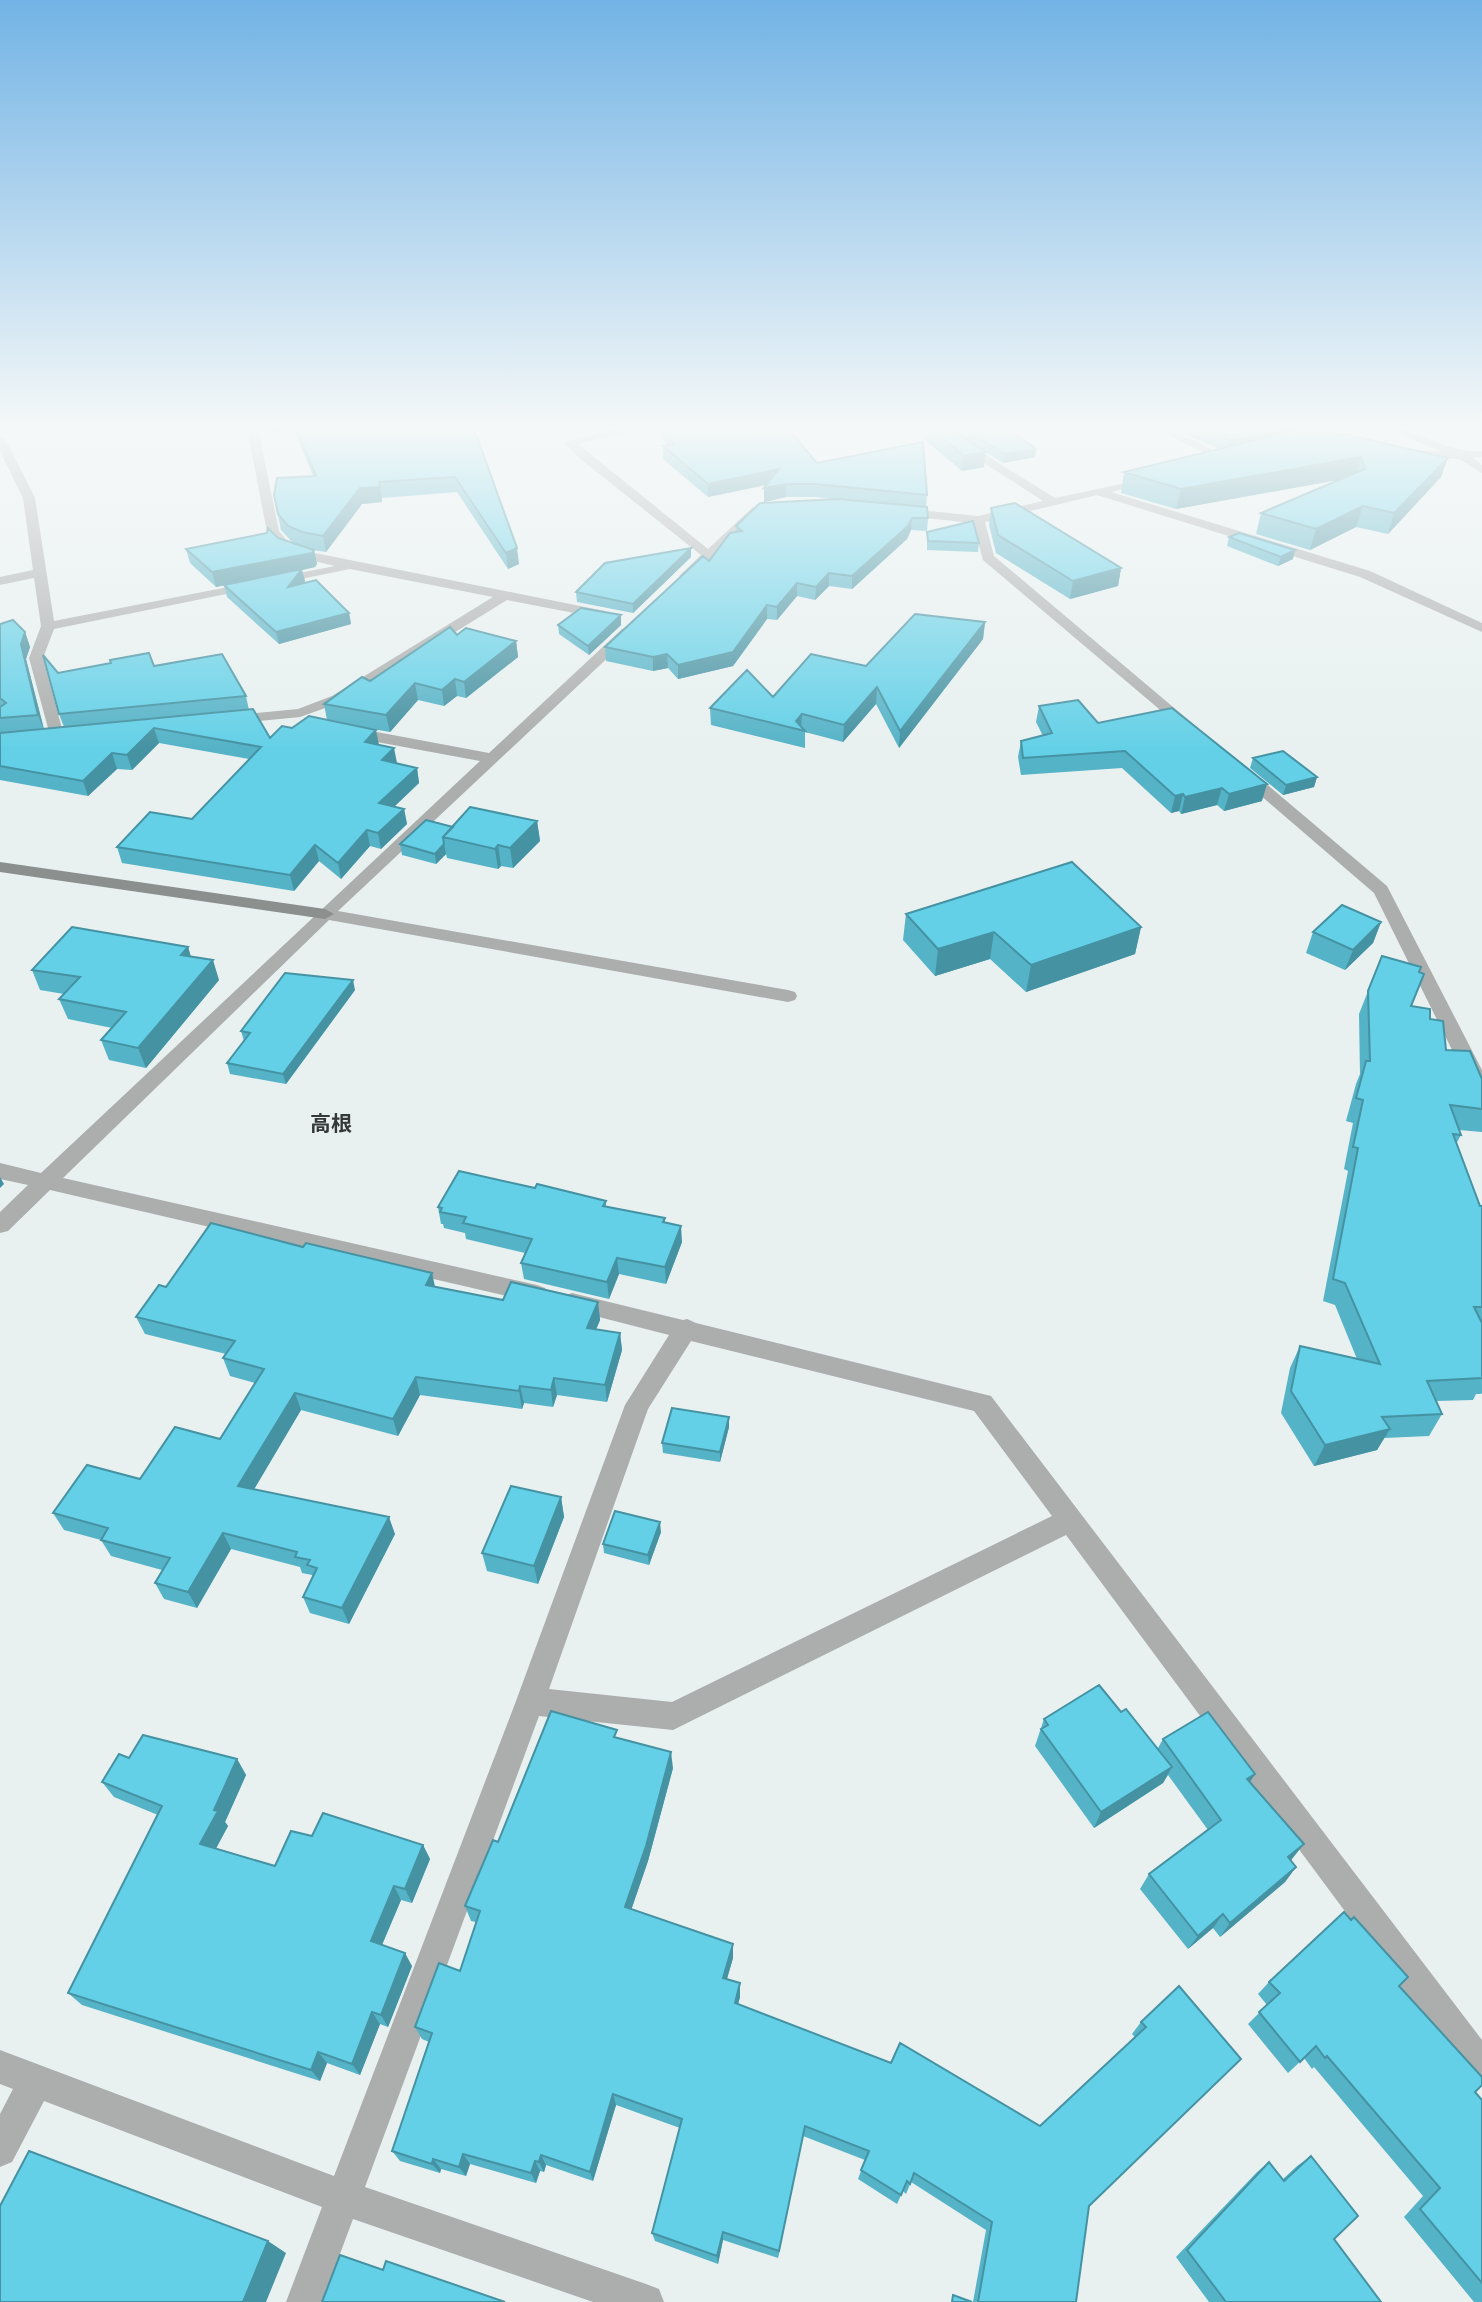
<svg xmlns="http://www.w3.org/2000/svg" width="1482" height="2302" font-family="Georgia,'Noto Sans JP',serif">
<style>
.lines{fill:none;stroke-linecap:round;stroke-linejoin:round}
.street{fill:#abaead;fill-rule:evenodd}
.secondary{fill:#8b8f8d;fill-rule:evenodd}
.wall{fill:#55b3c7}
.shaded-wall{fill:#4592a2}
.building{fill:#63d0e7;stroke:#4592a2;stroke-width:2}
.labels{text-anchor:middle;dominant-baseline:central;stroke-width:7;stroke-linejoin:round;paint-order:stroke}
.quarter-label{font-size:21px;font-weight:bold;fill:#353838;stroke:#e8f0f0}
</style>
<rect width="100%" height="100%" fill="#e8f0f0"/>
<g class="lines">
<path class="street" d="M247,428H258L279,531L290,544L305,551L605,611L612,615L605,619L507,600L342,702L300,717L229,724L224,722L221,719L224,716L298,709L332,696L493,597L350,569L54,629L43,658L64,736L61,739H51L29,658L41,626L34,578L0,585V577L33,570L23,498L0,451V437L6,440L35,498L54,621L335,566L297,557L282,550L267,532Z
M622,428H644L578,444L708,549L753,507L763,510L691,579L686,580L679,576L701,555L578,457L564,442Z
M930,428H943L1055,498L1154,477V481L1111,492L1370,571L1482,623V632L1360,577L1097,495L985,522L994,556L1198,728L1195,731H1185L983,560L973,523L896,515V509L900,508L978,516L1043,501Z
M1154,428H1168L1233,460L1223,462Z
M1384,428C1419,428 1446,454 1482,451V457L1473,458L1482,465V473L1459,459L1401,455V451L1405,450L1440,451Z
M627,628L632,629V635L338,911L788,990L795,992L797,996L795,1000L788,1002L329,920L63,1178L537,1285L545,1288L548,1294L545,1300L537,1303L50,1190L8,1231L0,1233V1212L28,1185L0,1179V1163L41,1173L480,761L350,737L345,735L342,732L345,729L350,727L489,753L622,629Z
M1244,768L1250,770L1387,886L1482,1070V1097L1475,1095L1472,1090L1374,893L1238,776L1236,773L1238,770Z
M572,1293L683,1320L687,1319L696,1323L991,1396L1482,2040V2085L1470,2080L1066,1535L673,1730L539,1716L365,2187L646,2284L659,2289L664,2302H593L353,2219L322,2302H286L322,2207L44,2101L12,2162L0,2167V2114L13,2089L0,2084V2050L334,2176L516,1701L625,1405L669,1335L564,1308L560,1302L564,1296ZM691,1341L974,1411L1052,1516L672,1702L549,1689L648,1409Z"/>
<path class="secondary" d="M0,862L325,909L334,914L325,919L0,872Z"/>
</g>
<path class="wall" d="M270,428H470L519,564L508,569L457,492L382,498V502L362,504L326,552L312,550H314L317,564L315,567L302,570L305,581L303,584L349,613L351,624L279,644L227,597L224,585L216,587L190,563L186,549L278,538L300,546L292,542L281,530L274,495L313,476L294,430L271,432Z
M658,428H787L817,463L927,495L926,507L928,518L927,531L911,530L907,539L852,589L829,586L815,600L797,596L777,620L767,619L733,666L678,679L668,668L653,671L606,661L605,647L709,561L736,532V526L832,499L815,497H786L764,502V488L767,485L708,497L663,459V446L667,445L658,431Z
M925,428H948L955,432L956,428H1007L1036,449L1035,457L1003,463L965,439L984,467L962,471L924,439Z
M1170,428H1317L1293,432L1441,477L1388,534L1356,527L1310,550L1256,534L1261,513L1341,479L1176,509L1121,493L1124,472L1219,449Z
M991,508L1121,568L1118,586L1070,599L996,553L989,525Z
M927,532L979,543L978,552L927,550Z
M1229,537L1293,559L1278,566L1227,546Z
M691,548V557L633,613L577,602L576,592Z
M621,615V625L589,655L559,634L558,625Z
M985,622L983,639L899,748L876,704L843,742L805,732V748L711,725L710,708L773,697L866,666Z
M0,624L25,632L30,647L26,659L44,729L64,727L59,714L58,673L154,666L246,696L249,710L270,738L292,728L327,720L324,704L457,635L516,641L518,657L466,698L457,696L444,706L418,700L390,732L361,727L397,763L417,768L419,783L394,807L404,809L407,824L381,849L370,846L341,879L319,861L294,891L122,863L117,847L192,819L249,759L159,743L132,770L117,769L88,796L0,780Z
M1039,706L1098,723L1262,801L1224,811L1217,805L1181,814L1179,811L1171,813L1122,768L1021,775L1018,757L1021,741L1043,736L1036,722Z
M1253,758L1317,777L1314,787L1283,795L1250,768Z
M537,821L540,841L513,868L501,866L498,869L447,858L446,854L436,864L402,855L400,844L453,827Z
M906,914L1141,927L1135,954L1026,992L990,959L935,976L903,940Z
M1381,922L1373,943L1345,970L1306,953L1313,932Z
M188,947L191,957L219,980L146,1068L109,1060L101,1040L112,1028L68,1019L59,999L64,994L40,990L32,970Z
M1382,956L1419,972L1411,1006L1430,1019L1446,1050L1482,1079V1132L1459,1130L1461,1135L1456,1144L1480,1206H1482V1393L1481,1394H1476L1473,1400L1436,1401L1442,1414L1429,1436L1384,1438L1377,1450L1314,1466L1281,1413L1290,1368L1300,1346L1357,1359L1335,1305L1323,1301L1348,1171L1344,1169L1353,1123L1346,1121L1356,1084L1360,1074L1359,1014Z
M355,990L286,1084L230,1074L227,1063L244,1041L241,1031Z
M535,1188L606,1201V1207L665,1218V1223L682,1242L666,1284L619,1274L609,1299L524,1279L521,1263L525,1253L466,1239L465,1233L444,1228L443,1224H441L438,1207Z
M166,1287H435L503,1300L598,1302L600,1320L596,1330L620,1333L622,1350L607,1402L557,1395L553,1407L524,1403L522,1409L420,1395L398,1436L301,1410L254,1489L395,1534L349,1624L310,1613L303,1597L313,1577L312,1575L302,1573L300,1567L231,1549L197,1608L164,1599L155,1583L162,1570L111,1556L101,1540L64,1530L53,1513L140,1479L220,1439L255,1383L230,1376L223,1358L226,1354L145,1334L136,1317Z
M729,1427L720,1462L663,1453L662,1443Z
M561,1497L564,1517L538,1584L487,1571L482,1553Z
M661,1532L649,1565L604,1553L603,1544Z
M1121,1712L1158,1748L1163,1739L1250,1783L1292,1859L1291,1861L1296,1867L1285,1882L1220,1937L1213,1928L1188,1949L1140,1889L1149,1874L1208,1830L1168,1775L1163,1783L1094,1828L1035,1746L1044,1719Z
M618,1738L673,1768L648,1861L631,1910L733,1958L727,1979L740,1983V1997L738,2004L1040,2126L1135,2037L1132,2034L1141,2022L1179,1986L1089,2207L1076,2302H973L986,2230L911,2182L906,2194L903,2191L897,2204L858,2179L865,2160L803,2136L778,2258L723,2240L718,2264L655,2241L652,2233L680,2128L616,2105L593,2181L546,2165L544,2172L540,2171L536,2183L470,2164L466,2176L441,2169L440,2173L400,2161L392,2151L429,2042L422,2039L415,2027L460,1971L476,1922L471,1921L465,1906L498,1842Z
M129,1758L237,1759L246,1775L225,1822L228,1826L216,1848L275,1866L312,1836L423,1845L430,1859L412,1903L401,1900L382,1945L412,1966L388,2027L380,2024L360,2075L327,2063L320,2081L82,2005L68,1993L158,1815L114,1797L102,1782Z
M1269,1982L1399,1986L1475,2092L1482,2100V2302H1474L1404,2217L1423,2196L1314,2067L1312,2069L1304,2058L1288,2073L1248,2024L1267,2005L1258,1994Z
M1311,2156L1334,2239L1381,2302H1209L1176,2257L1257,2172L1269,2162L1283,2179L1297,2166Z"/>
<path class="shaded-wall" d="M271,428H294V430L271,432Z
M1267,428H1317L1284,434L1228,453L1231,441Z
M1036,449L1035,457L1003,463L1005,454Z
M986,452L984,467L962,471L964,456Z
M1361,457L1355,477L1176,509L1181,489Z
M1448,458L1441,477L1388,534L1394,513Z
M779,469V482L708,497V484Z
M786,484V497L764,502V488Z
M380,487L382,502L362,504L326,552L323,536L360,488Z
M1363,506L1356,527L1310,550L1316,529Z
M912,518L911,530L907,539L852,589V576Z
M517,548L519,564L508,569L506,553Z
M691,548V557L633,613V604Z
M314,550L317,564L315,567L302,570L305,581L291,599L288,587L302,570L216,587L212,572Z
M1295,550L1293,559L1278,566L1281,557Z
M1121,568L1118,586L1070,599L1073,581Z
M829,573V586L815,600L816,587Z
M797,583V596L777,620V607Z
M767,605V619L733,666L678,679V665Z
M349,613L351,624L279,644L276,632Z
M621,615V625L589,655L588,646Z
M985,622L983,639L899,748L900,731Z
M25,632L30,647L26,659L44,730L38,715L21,644Z
M516,641L518,657L466,698L464,682Z
M667,654L668,668L653,671V657Z
M455,679L457,696L444,706L442,690Z
M415,683L418,700L390,732L386,715Z
M877,687L876,704L843,742L844,725Z
M802,714L801,730L796,721Z
M154,728L159,743L132,770L127,755Z
M376,730L379,745L365,742Z
M394,748L397,763L382,760Z
M112,753L117,769L88,796L83,781Z
M417,768L419,783L382,818L379,803Z
M1317,777L1314,787L1283,795L1286,785Z
M1267,784L1262,801L1224,811L1229,794Z
M1222,788L1217,805L1181,814L1185,797Z
M1183,794L1179,811L1171,813L1175,796Z
M404,809L407,824L381,849L378,833Z
M537,821L540,841L513,868L510,848Z
M367,830L370,846L341,879L338,863Z
M444,844L446,854L436,864L435,854Z
M315,845L319,861L294,891L290,875Z
M498,845L501,866L498,869L495,849Z
M1381,922L1373,943L1345,970L1353,950Z
M1141,927L1135,954L1026,992L1031,965Z
M994,932L990,959L935,976L938,949Z
M188,947L194,967L181,955Z
M213,960L219,980L146,1068L138,1048Z
M353,980L355,990L286,1084L283,1074Z
M0,1177L4,1184L0,1188Z
M681,1226L682,1242L666,1284L665,1267Z
M617,1258L619,1274L609,1299L607,1282Z
M432,1273L436,1291L426,1285Z
M598,1302L600,1320L589,1346L587,1328Z
M620,1333L622,1350L607,1402L605,1385Z
M416,1377L420,1395L398,1436L393,1419Z
M554,1378L557,1395L553,1407L551,1390Z
M520,1386L524,1403L522,1409L519,1391Z
M295,1393L301,1410L246,1503L238,1486Z
M729,1417V1427L720,1462V1452Z
M1390,1429L1377,1450L1314,1466L1325,1445Z
M561,1497L564,1517L538,1584L534,1566Z
M389,1517L395,1534L349,1624L342,1608Z
M660,1522L661,1532L649,1565L648,1555Z
M223,1533L231,1549L197,1608L188,1592Z
M671,1752L673,1768L648,1861L627,1922L625,1907Z
M237,1759L246,1775L225,1822L228,1826L211,1858L200,1844L214,1810Z
M1172,1767L1163,1783L1094,1828L1101,1812Z
M1255,1774L1245,1790L1247,1779Z
M1304,1844L1292,1859L1277,1872L1288,1857Z
M423,1845L430,1859L412,1903L405,1889Z
M1296,1867L1285,1882L1220,1937L1230,1923Z
M394,1886L401,1900L378,1954L371,1941Z
M1223,1914L1213,1928L1188,1949L1198,1936Z
M733,1944V1958L723,1992V1978Z
M405,1953L412,1966L388,2027L381,2015Z
M740,1983V1997L735,2016V2003Z
M372,2012L380,2024L360,2075L352,2064Z
M318,2052L327,2063L320,2081L311,2070Z
M613,2094L616,2105L593,2181L590,2172Z
M805,2126L803,2136L778,2258L779,2251Z
M463,2154L470,2164L466,2176L459,2167Z
M541,2155L546,2165L544,2172L539,2162Z
M433,2159L441,2169L440,2173L432,2164Z
M535,2161L540,2171L536,2183L531,2173Z
M723,2232V2240L718,2264L717,2256Z
M268,2241L286,2253L266,2302H243Z"/>
<path class="building" d="M296,428H470L477,437L517,548L506,553L455,477L379,482L380,487L360,488L323,536L302,532L288,526L278,514L274,495L277,478L316,476Z
M664,428H787L817,463L923,442L927,495L815,484H786L764,488L779,469L708,484L663,446L674,444Z
M930,428H948L986,452L964,456Z
M962,428H1007L1036,449L1005,454Z
M1201,428H1283L1285,429L1231,441Z
M1290,432L1349,435L1448,458L1394,513L1363,506L1316,529L1261,513L1365,469L1361,457L1181,489L1124,472Z
M838,499L927,507L928,518H912L908,526L852,576L829,573L816,587L797,583L777,607L767,605L733,652L678,665L667,654L653,657L605,647L703,556L709,561L730,533L742,531L736,526L760,503Z
M1015,503L1121,568L1073,581L998,535L991,508Z
M973,521L979,543L928,541L927,532Z
M268,528L278,538L314,550L312,553L212,572L186,549L267,533Z
M1239,533L1295,550L1281,557L1229,537Z
M691,548L633,604L576,592L605,563Z
M302,569L288,587L316,580L349,613L276,632L224,585Z
M581,608L621,615L588,646L558,625Z
M915,614L985,622L900,731L877,687L844,725L802,714L796,721L805,731L710,708L747,670L773,697L811,654L866,666Z
M13,620L25,632L21,644L38,715L0,718V707L6,703L0,698V624Z
M450,627L457,635L466,628L516,641L464,682L455,679L442,690L415,683L386,715L324,704L362,677L370,681Z
M149,653L154,666L222,654L246,696L59,714L43,655L58,673L111,663L110,660Z
M1078,700L1098,723L1172,708L1267,784L1229,794L1222,788L1185,797L1183,794L1175,796L1125,751L1023,758L1021,741L1052,733L1039,706Z
M253,709L270,738L282,726L292,728L309,716L376,730L365,742L394,748L382,760L417,768L379,803L404,809L378,833L367,830L338,863L315,845L290,875L117,847L150,812L192,819L261,747L154,728L127,755L112,753L83,781L0,766V733Z
M1283,751L1317,777L1286,785L1253,758Z
M470,807L537,821L510,848L498,845L495,849L443,837Z
M426,820L453,827L443,837L444,844L435,854L400,844Z
M1072,862L1141,927L1031,965L994,932L938,949L906,914Z
M1342,905L1381,922L1353,950L1313,932Z
M72,927L188,947L181,955L213,960L138,1048L101,1040L126,1012L59,999L80,977L32,970Z
M1382,956L1421,967L1419,972L1424,974L1411,1006L1430,1009V1019L1443,1021L1446,1050L1470,1051L1482,1079V1109L1450,1105L1461,1135L1453,1134L1480,1206H1482V1307H1474L1482,1323V1378L1427,1381L1442,1414L1382,1417L1390,1429L1325,1445L1291,1391L1300,1346L1380,1364L1345,1283L1333,1279L1358,1148L1353,1147L1363,1100L1356,1098L1366,1061H1370L1368,991Z
M285,973L353,980L283,1074L227,1063L250,1033L241,1031Z
M459,1171L535,1188L537,1184L606,1201L603,1206L665,1218L663,1222L681,1226L665,1267L617,1258L607,1282L521,1263L532,1239L463,1223L466,1217L440,1212L442,1208L438,1207Z
M211,1223L303,1247L306,1243L432,1273L426,1285L503,1300L511,1282L598,1302L587,1328L620,1333L605,1385L554,1378L551,1390L520,1386L519,1391L416,1377L393,1419L295,1393L238,1486L389,1517L342,1608L303,1597L317,1568L307,1565L310,1560L295,1557L297,1552L223,1533L188,1592L155,1583L170,1558L101,1540L108,1528L53,1513L87,1465L140,1479L175,1427L220,1439L264,1369L223,1358L235,1341L136,1317L159,1285L166,1287Z
M672,1408L729,1417L720,1452L662,1443Z
M511,1486L561,1497L534,1566L482,1553Z
M615,1511L660,1522L648,1555L603,1544Z
M1099,1685L1121,1712L1126,1709L1172,1767L1101,1812L1041,1729L1048,1725L1044,1719Z
M551,1711L617,1730L614,1737L671,1752L646,1846L625,1907L733,1944L723,1978L740,1983L735,2003L891,2063L900,2043L1040,2126L1146,2027L1141,2022L1179,1986L1241,2059L1089,2206L1076,2302H978L992,2222L914,2173L910,2184L907,2181L901,2195L861,2170L869,2151L805,2126L779,2251L723,2232L717,2256L652,2233L682,2119L613,2094L590,2172L541,2155L539,2162L535,2161L531,2173L463,2154L459,2167L433,2159L432,2164L392,2151L432,2033L415,2027L439,1963L460,1971L480,1911L465,1906L493,1840L498,1842Z
M1208,1712L1255,1774L1247,1779L1304,1844L1288,1857L1296,1867L1230,1923L1223,1914L1198,1936L1149,1874L1221,1820L1163,1739Z
M143,1735L237,1759L214,1810L218,1811L200,1844L275,1866L291,1831L312,1836L323,1813L423,1845L405,1889L394,1886L371,1941L405,1953L381,2015L372,2012L352,2064L318,2052L311,2070L68,1993L162,1806L102,1782L119,1754L129,1758Z
M1344,1912L1351,1920L1354,1917L1408,1977L1399,1986L1482,2077V2085L1475,2092L1482,2100V2283L1420,2209L1440,2188L1327,2056L1325,2058L1316,2046L1300,2062L1259,2012L1280,1993L1269,1982Z
M29,2151L268,2241L243,2302H0V2206Z
M1311,2156L1358,2216L1334,2239L1381,2302H1226L1187,2250L1269,2162L1284,2181Z
M340,2255L383,2270L386,2261L505,2302H322Z
M953,2295L972,2302H952Z"/>
<linearGradient id="sky" x2="0" y2="1"><stop stop-color="#72b3e5"/><stop offset="0.57" stop-color="#f5f8f8"/><stop offset="1" stop-color="#f5f8f8" stop-opacity="0"/></linearGradient>
<rect width="1482" height="750" fill="url(#sky)"/>
<g class="labels">
<g class="quarter-label">
<text x="331" y="1122">高根</text>
</g>
</g>
</svg>
